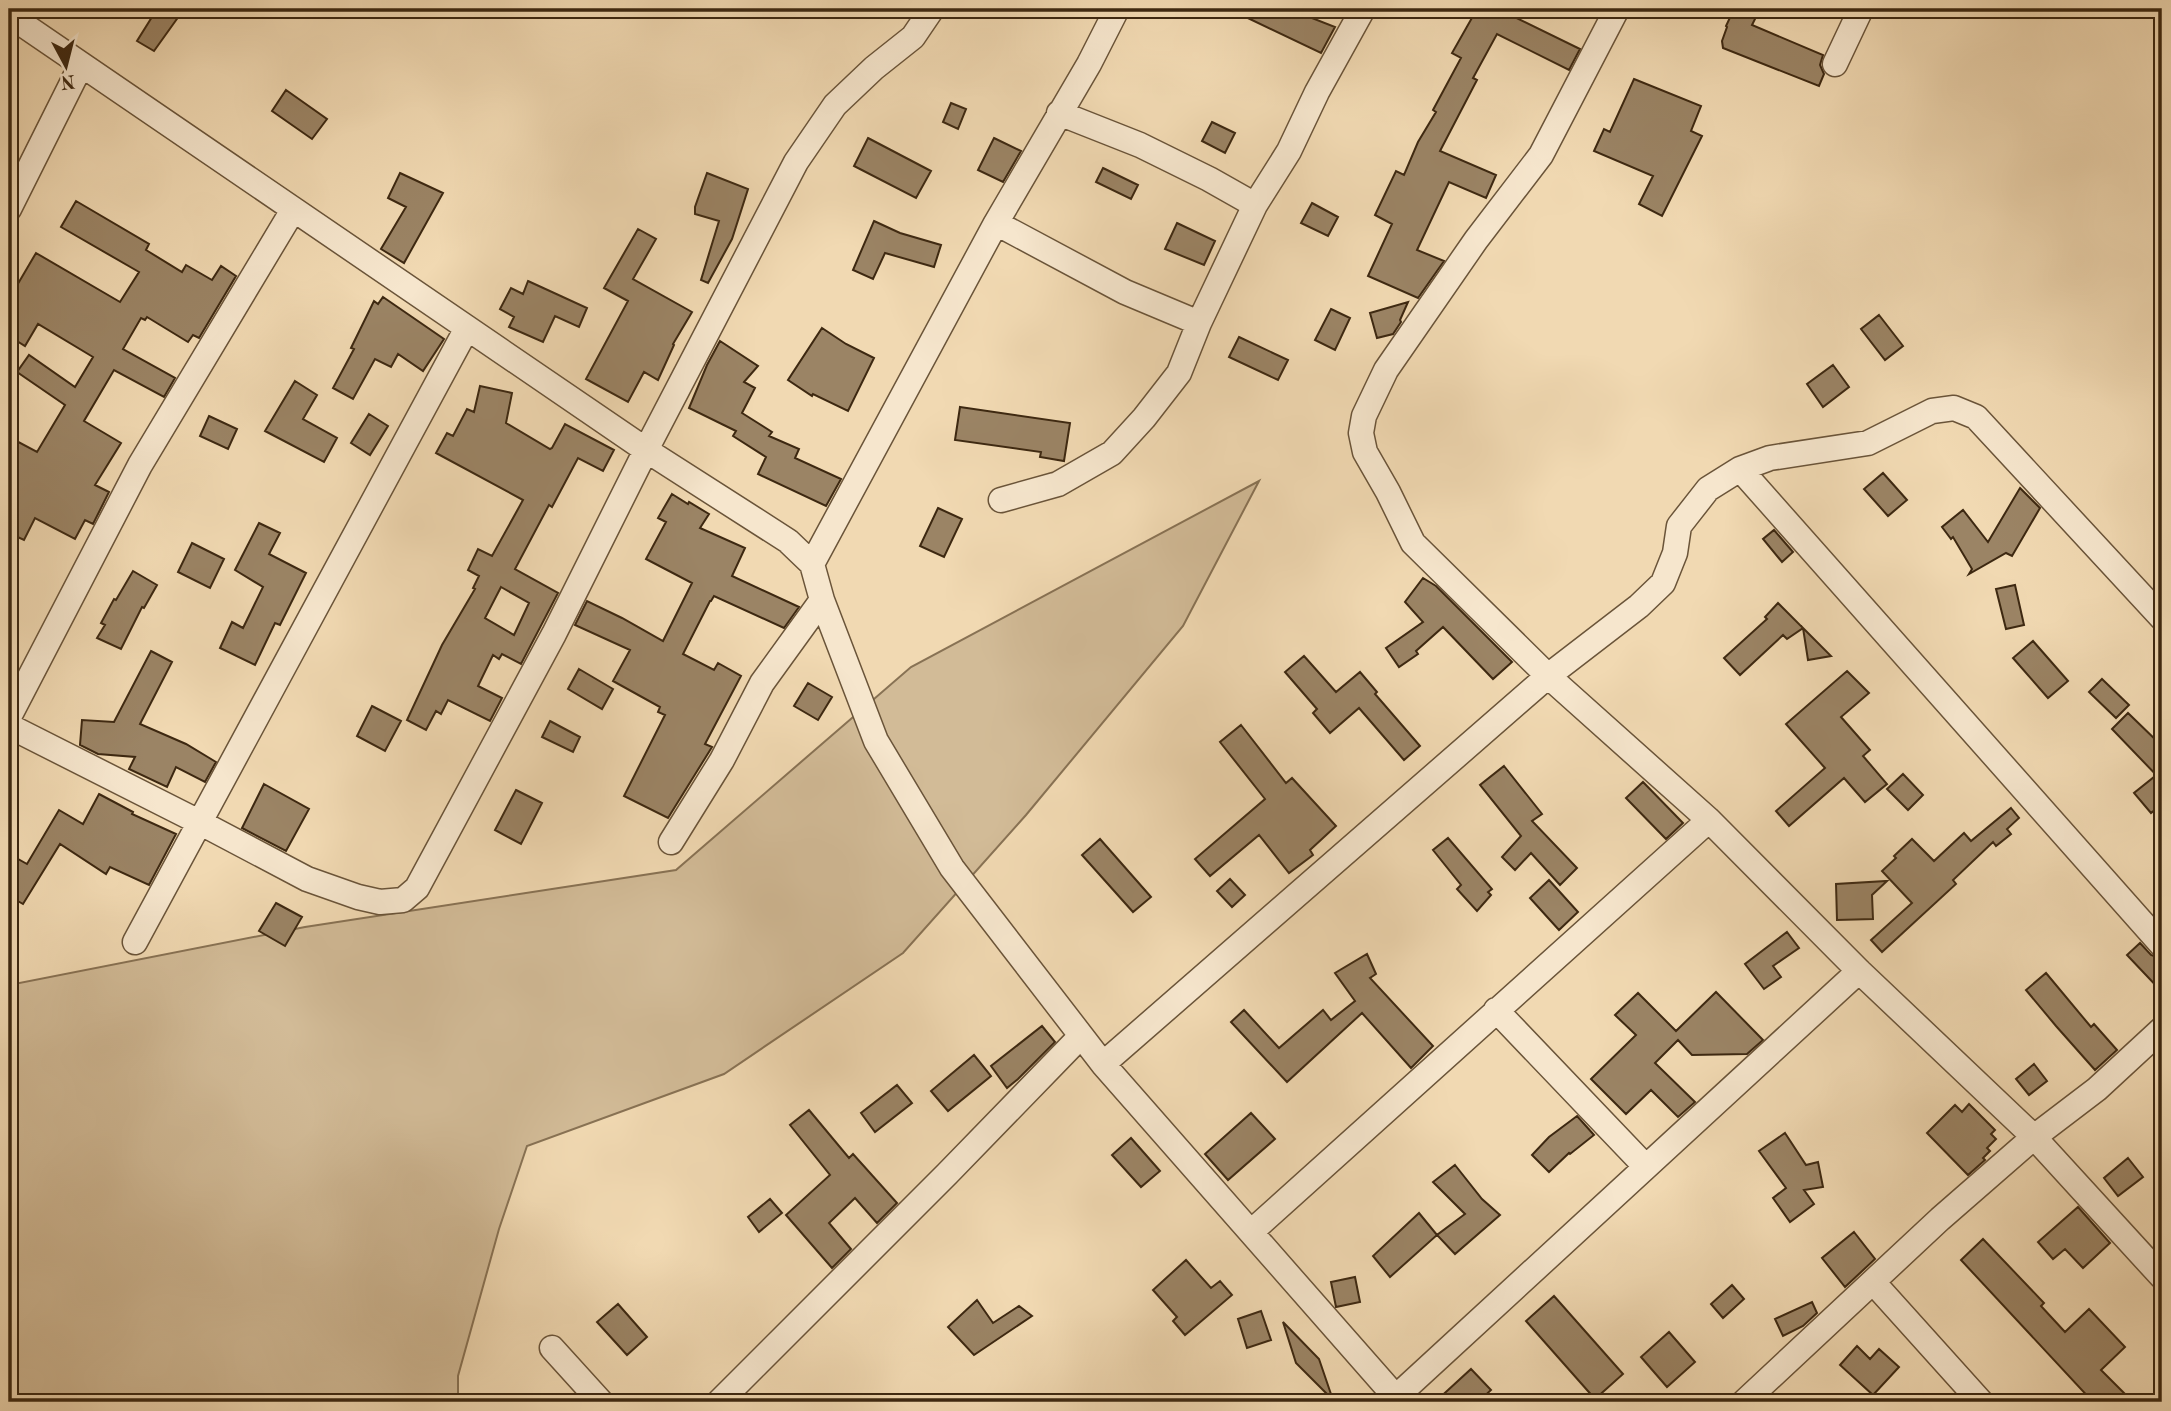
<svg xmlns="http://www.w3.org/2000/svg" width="2171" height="1411" font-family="'Old Standard TT',serif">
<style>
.green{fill:#d2bb97;stroke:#887254;stroke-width:2}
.building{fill:#9b8465;stroke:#3d2811;stroke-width:2;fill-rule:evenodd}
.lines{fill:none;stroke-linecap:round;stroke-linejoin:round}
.minor-casing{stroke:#6a5439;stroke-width:27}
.minor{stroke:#f6e6cd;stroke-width:24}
</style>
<rect width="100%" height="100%" fill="#f1d9b2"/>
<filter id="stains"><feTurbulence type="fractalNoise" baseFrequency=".00286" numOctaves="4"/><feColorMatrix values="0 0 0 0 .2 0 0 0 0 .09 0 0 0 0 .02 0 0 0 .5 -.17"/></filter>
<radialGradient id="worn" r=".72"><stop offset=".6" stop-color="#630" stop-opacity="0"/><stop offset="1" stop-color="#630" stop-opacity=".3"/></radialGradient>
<path class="green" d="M1259,481L1183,626L1026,815L903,953L724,1074L527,1146L499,1229L458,1376V1402H9V985L305,927L676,870L911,667Z"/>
<path class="building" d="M157,9H184L154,51L137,41Z
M1229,9H1289L1335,27L1321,53Z
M1477,9H1498L1580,49L1569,70L1497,34L1473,78L1477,80L1440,151L1496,175L1486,198L1449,182L1417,250L1444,261L1418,298L1368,276L1392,224L1375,215L1396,171L1404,175L1418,142L1436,112L1433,110L1461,58L1452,53Z
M1734,9H1739L1756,17L1752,25L1823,55L1820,65L1824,74L1819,86L1723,48L1722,41L1727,27L1726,26Z
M1634,79L1701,106L1691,131L1702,136L1662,216L1639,204L1653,176L1594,151L1604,129L1610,132Z
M286,90L327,119L312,139L272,111Z
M951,103L966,109L958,129L943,122Z
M1212,122L1235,133L1225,153L1202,141Z
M868,138L931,171L916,198L854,166Z
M994,138L1021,151L1003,182L978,170Z
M1103,168L1138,185L1131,199L1096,182Z
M400,173L443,193L404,263L381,249L406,207L388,198Z
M707,173L748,189L732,239L708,283L701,280L719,221L695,214V207Z
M76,201L149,244L146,250L182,272L186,265L212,280L221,266L236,276L199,338L193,335L188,342L147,317L145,320L141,318L123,349L175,378L164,397L114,370L84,421L121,443L95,485L109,492L93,524L85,520L75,539L35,518L24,540L9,533V516L15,504L9,501V437L37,452L65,405L17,372L29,355L75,387L93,357L38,324L25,346L9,336V299L36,253L120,302L139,272L61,227Z
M1312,203L1338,217L1328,236L1301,223Z
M874,221L900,233L941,245L934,267L885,253L873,279L853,270Z
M1177,223L1215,241L1204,265L1165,249Z
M638,229L656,239L633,279L692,312L673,344L674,345L658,380L644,372L628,402L586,379L628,301L604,288Z
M528,281L587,308L579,327L555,316L543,342L509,327L514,317L500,309L511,288L523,294Z
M383,297L444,339L423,371L398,354L391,367L375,359L353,399L333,388L354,349L351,348L374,301L378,304Z
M1408,302L1400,320L1401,322L1393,334L1377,338L1370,313Z
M1331,309L1350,318L1335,350L1315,340Z
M1879,315L1903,346L1885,360L1861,329Z
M822,328L846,344L874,358L848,411L813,394L812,396L788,380Z
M1239,337L1288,360L1278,380L1229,357Z
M720,341L758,366L744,382L755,388L742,413L772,432L769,436L799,449L795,458L841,479L826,506L758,474L766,457L733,436L736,431L689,408L707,365Z
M1833,365L1849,387L1823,407L1807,384Z
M295,381L317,395L303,419L337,438L324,462L265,431Z
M480,386L512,393L506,423L550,449L552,448L565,424L614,450L603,471L578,458L552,507L549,505L515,569L558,593L521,664L502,654L499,659L493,655L478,686L502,698L490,721L448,700L441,714L436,711L426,730L407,720L442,645L475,589L473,588L479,576L468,570L478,549L492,556L523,500L436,453L447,433L453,436L467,409L474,412ZM501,587L529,603L514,635L485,618Z
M960,407L1070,423L1064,461L1040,457L1041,452L955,440Z
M369,414L388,426L370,455L351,443Z
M209,416L237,429L228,449L200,436Z
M1883,473L1907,500L1888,516L1864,489Z
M2020,488L2040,508L2012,556L2006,553L1969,574L1972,569L1953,537L1951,539L1942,527L1963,510L1988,542Z
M672,494L688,504L689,502L709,514L700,528L745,548L732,576L799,607L784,628L714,596L711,601H710L683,654L714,670L718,663L741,676L705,744L712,747L668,818L624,796L665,715L658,712L660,707L613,681L630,650L575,625L587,601L622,618L663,641L692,583L646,559L666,522L658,518Z
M938,508L962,519L944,557L920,546Z
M259,523L280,533L269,554L306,573L280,625L275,623L255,665L220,648L232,622L243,628L263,587L235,570Z
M1774,530L1793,552L1782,562L1763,539Z
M192,543L224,559L210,588L178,572Z
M133,571L157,585L144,608L142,607L121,649L97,638L105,625L101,623L114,599L116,600Z
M1423,578L1436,586L1512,662L1493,679L1443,627L1416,651L1418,654L1399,667L1386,648L1423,622L1405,602Z
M2015,585L2024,625L2006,629L1996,589Z
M1778,603L1803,628L1787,639L1783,635L1740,675L1724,658L1767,619L1765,617Z
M1803,628L1831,656L1808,660Z
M2033,641L2068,681L2048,698L2013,658Z
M151,651L172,662L140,724L186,744L216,762L205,782L176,767L167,787L129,769L135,757L98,754L80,745L82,720L114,722Z
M1304,656L1336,692L1360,672L1377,692L1375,694L1420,746L1404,760L1359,708L1330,733L1313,713L1317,709L1285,672Z
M579,669L613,689L602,709L568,689Z
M1847,671L1869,693L1841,717L1870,750L1863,756L1887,784L1865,802L1844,778L1789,826L1776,811L1825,768L1786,724Z
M2102,679L2129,705L2116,718L2089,692Z
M808,683L832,697L818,720L794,706Z
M372,706L401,721L385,751L357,736Z
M2128,713L2162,746V781L2112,729Z
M550,721L580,737L573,752L542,737Z
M1241,725L1286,783L1292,778L1336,826L1310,850L1313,855L1289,873L1259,835L1210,876L1195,859L1265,799L1220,742Z
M1504,766L1542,814L1532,821L1577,868L1560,885L1531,853L1515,870L1502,857L1521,836L1480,785Z
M1903,774L1923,795L1908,810L1887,789Z
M2154,777L2162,787V804L2151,813L2134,793Z
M1643,782L1683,823L1666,839L1626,798Z
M264,784L309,809L286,851L242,828Z
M516,790L542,803L521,844L495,830Z
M99,794L133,812L132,814L176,834L149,885L110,867L106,874L60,844L23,904L9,896V854L27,864L59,810L83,824Z
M2011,808L2019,818L2007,829L2011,834L1996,846L1993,842L1953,880L1956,884L1882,952L1871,940L1912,903L1882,871L1896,858L1894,856L1912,839L1934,861L1964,833L1971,841Z
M1448,838L1492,889L1488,892L1491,895L1477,911L1457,889L1461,885L1433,850Z
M1100,839L1151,897L1133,912L1082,855Z
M1230,879L1245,895L1232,907L1217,891Z
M1549,880L1578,912L1559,930L1530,898Z
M1887,881L1872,895L1873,919L1837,920L1836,884Z
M276,903L302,917L285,946L259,931Z
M1787,932L1799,948L1773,966L1781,977L1764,989L1745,964Z
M2140,943L2151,955L2162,959V992L2127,955Z
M1367,954L1376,974L1370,978L1433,1046L1411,1068L1362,1013L1287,1082L1231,1022L1244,1010L1279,1048L1323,1010L1331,1020L1355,1001L1335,973Z
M2046,973L2091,1027L2094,1024L2117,1050L2095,1070L2056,1026L2026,990Z
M1716,992L1763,1040L1747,1054L1692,1055L1678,1040L1655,1063L1695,1102L1678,1117L1651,1090L1626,1114L1591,1079L1636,1035L1615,1015L1638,993L1676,1031Z
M1042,1026L1055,1042L1018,1079L1007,1088L991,1066Z
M974,1055L991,1076L948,1111L931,1091Z
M2034,1064L2047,1081L2029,1095L2016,1079Z
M897,1085L912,1103L875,1132L861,1113Z
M1969,1104L1995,1130L1991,1134L1996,1139L1987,1148L1990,1151L1983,1158L1985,1160L1968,1175L1927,1133L1955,1105L1962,1112Z
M809,1110L849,1158L853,1154L897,1203L877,1223L855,1198L829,1223L851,1249L832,1268L786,1215L830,1175L790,1125Z
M1251,1113L1275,1139L1228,1180L1205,1154Z
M1577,1116L1594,1135L1570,1154L1569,1153L1549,1172L1532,1155L1549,1137Z
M1785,1133L1806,1165L1818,1162L1823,1187L1804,1190L1814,1204L1790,1222L1773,1198L1786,1188L1759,1151Z
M1131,1138L1160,1171L1141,1187L1112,1155Z
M2128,1158L2143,1177L2118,1196L2104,1178Z
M1455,1165L1482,1199L1500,1215L1455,1254L1437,1235L1465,1214L1433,1182Z
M770,1199L782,1213L759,1232L748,1217Z
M2078,1207L2110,1243L2083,1268L2065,1249L2053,1259L2038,1242Z
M1419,1213L1437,1235L1390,1277L1373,1256Z
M1854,1232L1875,1259L1845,1287L1822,1258Z
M1983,1239L2044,1303L2041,1306L2065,1332L2089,1309L2125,1347L2101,1370L2125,1394L2116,1402H2093L1961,1260Z
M1186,1260L1211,1288L1220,1281L1232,1295L1185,1335L1173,1321L1177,1317L1153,1290Z
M1355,1277L1360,1302L1336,1307L1331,1282Z
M1732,1285L1744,1299L1723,1318L1711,1304Z
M1554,1296L1623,1374L1595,1399L1526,1321Z
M977,1300L993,1323L1019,1306L1032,1316L974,1355L948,1327Z
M1812,1302L1817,1313L1803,1326L1783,1336L1775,1319Z
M618,1304L647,1337L627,1355L597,1322Z
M1261,1311L1271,1340L1247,1348L1238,1319Z
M1283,1322L1319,1359L1333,1400L1296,1363Z
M1669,1332L1695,1362L1667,1387L1641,1357Z
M1857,1346L1870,1359L1879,1349L1899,1367L1873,1395L1840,1365Z
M1471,1369L1491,1390L1478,1402H1435Z"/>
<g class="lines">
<g class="minor-casing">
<path id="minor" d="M1617,9L1541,155L1476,240L1386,370L1364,416L1361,433L1365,452L1388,492L1413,543L1548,676L1709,820L1859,971L2034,1137L2162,1277
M9,15L646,450L788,541L812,564L822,600L876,741L952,868L1103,1064L1400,1402
M1835,64L1861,9
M1059,113L1140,145L1209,179L1255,205
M9,209L81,65
M996,223L1125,292L1199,323
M1740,469L2162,945
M1001,500L1058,484L1112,453L1144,418L1179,373L1199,323L1255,205L1289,151L1317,92L1363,9
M812,564L996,223L1089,64L1117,9
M9,717L140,465L293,210
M9,726L199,822L307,879L358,897L380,902L403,900L417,888L554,634L646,450L796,162L835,105L874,68L913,37L932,9
M671,842L722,760L762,683L822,600
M135,942L467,328
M1496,1010L1646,1167
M1103,1064L1548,676L1639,606L1663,583L1675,553L1679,526L1708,489L1740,469L1770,458L1868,443L1932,411L1954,408L1976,417L2162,618
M1251,1232L1709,820
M1873,1282L1981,1402
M552,1348L601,1402
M1396,1397L1859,971
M719,1402L947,1174L1080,1037
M1744,1402L1940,1219L2034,1137L2097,1089L2162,1029"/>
</g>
<use href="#minor" class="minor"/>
</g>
<rect width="2171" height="1411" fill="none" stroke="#f1d9b2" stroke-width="35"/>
<rect x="10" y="10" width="2150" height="1390" fill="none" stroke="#3d2811" stroke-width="3.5"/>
<rect x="18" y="18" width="2136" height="1376" fill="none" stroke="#3d2811" stroke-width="2"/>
<g transform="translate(66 66) rotate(173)" stroke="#f6e6cd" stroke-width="5" paint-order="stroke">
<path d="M0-5L12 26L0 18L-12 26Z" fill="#3d2811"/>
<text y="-10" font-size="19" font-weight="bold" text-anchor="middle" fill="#3d2811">N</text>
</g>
<rect width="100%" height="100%" filter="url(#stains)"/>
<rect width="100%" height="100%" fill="url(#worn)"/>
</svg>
